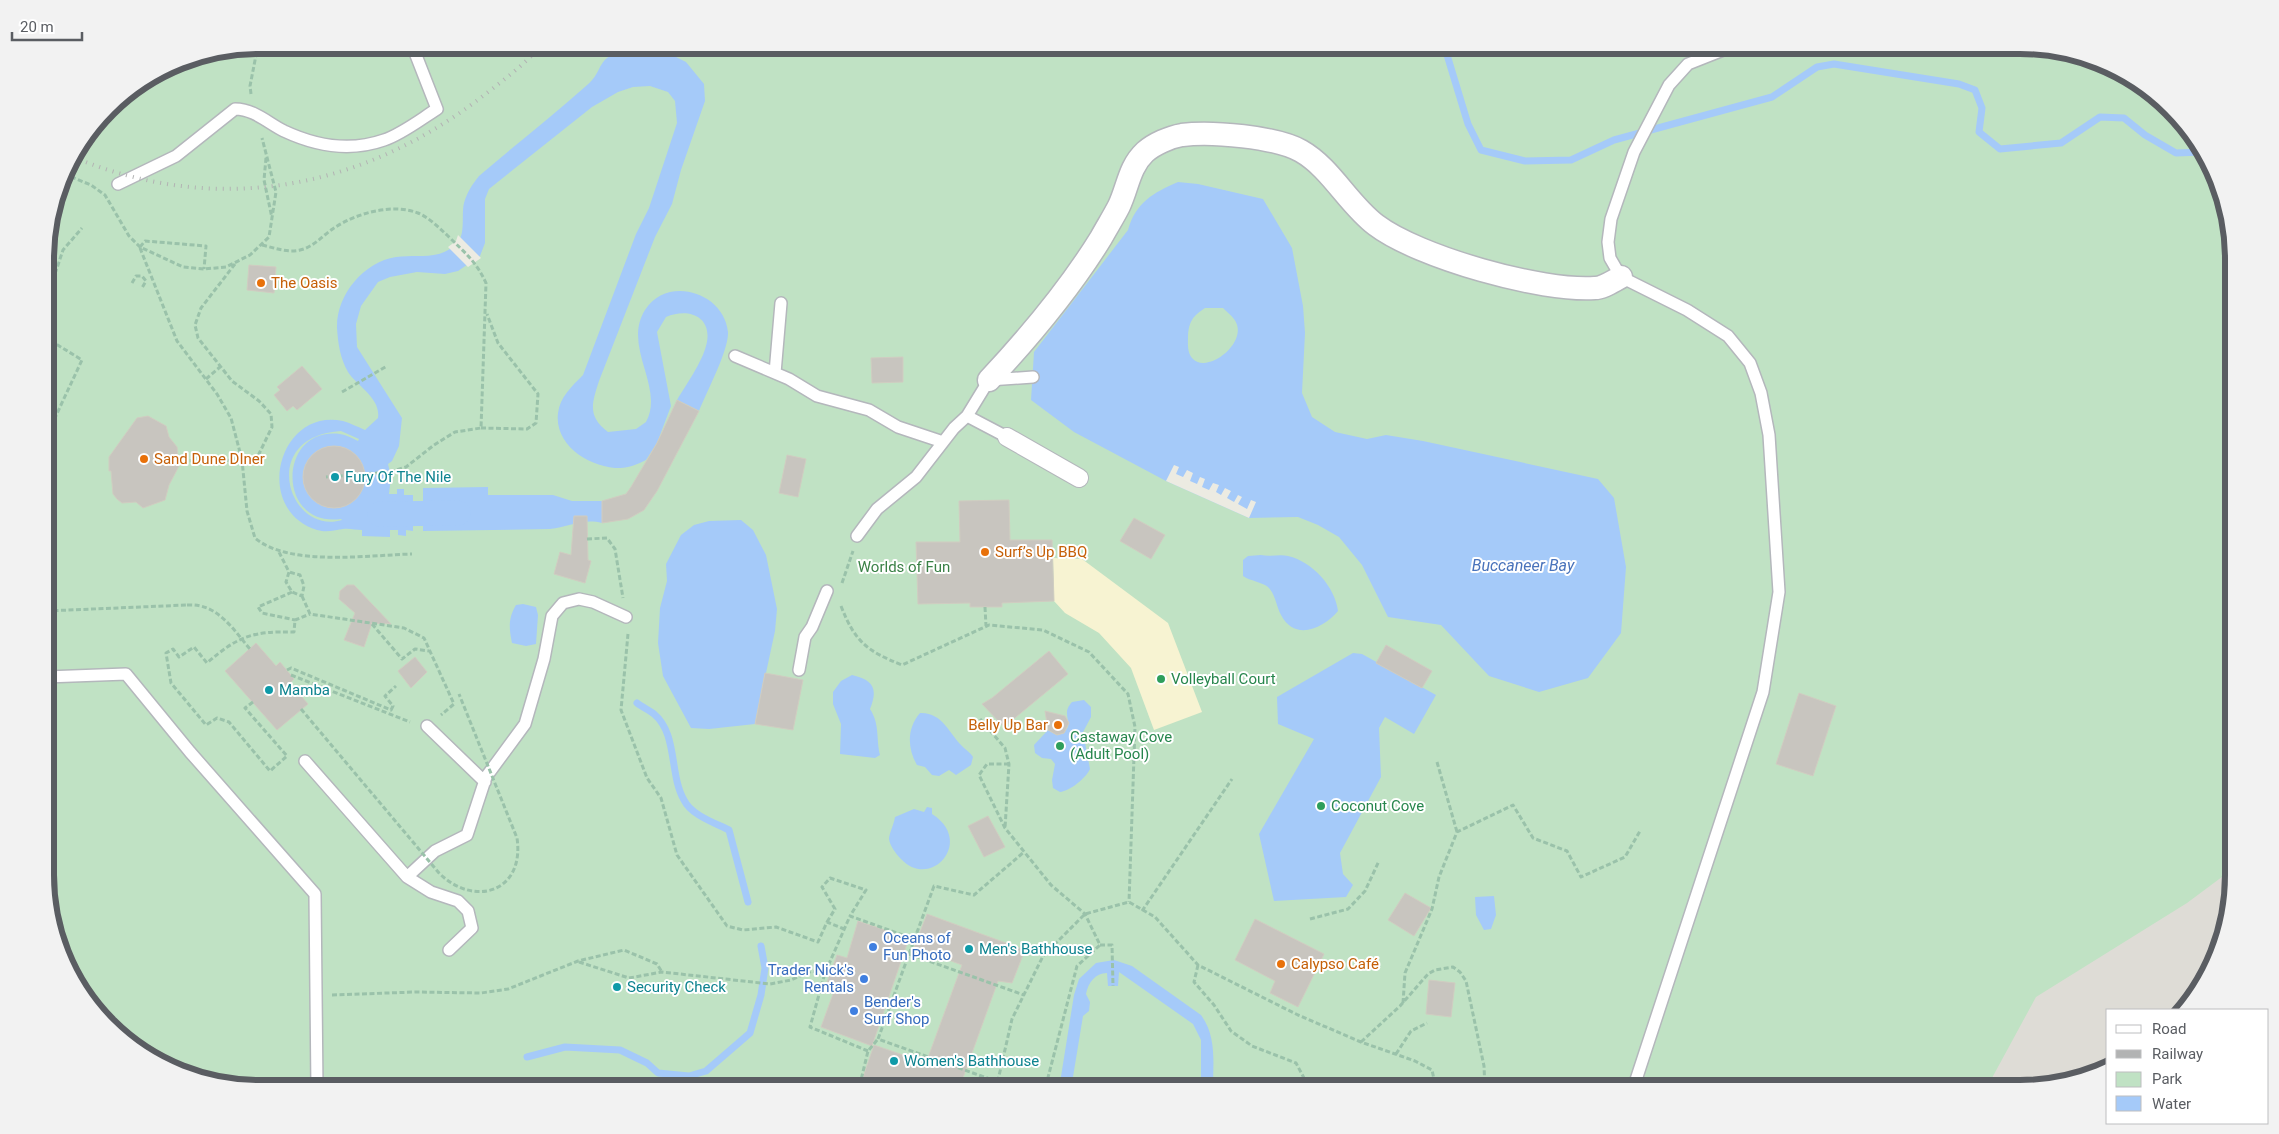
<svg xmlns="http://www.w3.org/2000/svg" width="2279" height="1134" font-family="Roboto,sans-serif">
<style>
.industrial{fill:#dedcd6}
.green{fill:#c0e2c4}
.sand{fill:#f7f3d2}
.water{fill:#a5caf9;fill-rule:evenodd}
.pier{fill:#ecebe2}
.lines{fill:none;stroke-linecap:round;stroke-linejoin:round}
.stream{stroke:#a5caf9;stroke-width:7}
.canal{stroke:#a5caf9;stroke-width:25}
.building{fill:#c8c5bf;stroke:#d0cdc1}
.service-casing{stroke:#b4b7bc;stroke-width:14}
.pedestrian-casing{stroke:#b4b7bc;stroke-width:20}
.minor-casing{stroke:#b4b7bc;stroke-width:25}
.path{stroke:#9ac2aa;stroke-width:3;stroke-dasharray:5 2.5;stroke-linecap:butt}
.service{stroke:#fff;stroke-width:11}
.pedestrian{stroke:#fff;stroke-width:18}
.minor{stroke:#fff;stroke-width:22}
.rail{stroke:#b2b3b3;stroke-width:4;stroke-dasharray:1 6;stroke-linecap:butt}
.path-bridge{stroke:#9ac2aa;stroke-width:3;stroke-dasharray:5 2.5;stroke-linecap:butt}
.food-dot{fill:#e8710a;stroke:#fff;stroke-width:2}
.culture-dot{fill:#0f9aa8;stroke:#fff;stroke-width:2}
.leisure-dot{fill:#2e9e5b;stroke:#fff;stroke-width:2}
.shop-dot{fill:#3f7fe0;stroke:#fff;stroke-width:2}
.labels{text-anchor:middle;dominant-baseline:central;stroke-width:4;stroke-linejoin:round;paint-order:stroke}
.food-label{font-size:15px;fill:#c56008;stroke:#fff;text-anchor:start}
.culture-label{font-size:15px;fill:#0d838f;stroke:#fff;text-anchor:start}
.park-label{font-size:15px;fill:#3a8146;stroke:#fff}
.leisure-label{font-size:15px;fill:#27864d;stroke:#fff;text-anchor:start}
.shop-label{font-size:15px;fill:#366cbe;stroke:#fff;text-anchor:start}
.water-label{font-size:16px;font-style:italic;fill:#4973bb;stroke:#fff}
.rim{fill:none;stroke:#5a5d62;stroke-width:6}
</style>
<rect width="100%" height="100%" fill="#ecebe2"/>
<path class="industrial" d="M2232,327L2234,875L2212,969L2185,1010H2108V1068L2088,1078L2034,1089H1918L2170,371Z"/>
<path class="green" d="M259,45H2020L2114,67L2190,129L2218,177L2232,231L2234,868L2187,903L2036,997L1986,1089H259L165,1067L89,1005L61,957L47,903L45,245L67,164L118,98L177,61Z"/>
<path class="sand" d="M1053,558L1082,559L1168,623L1202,712L1154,730L1131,668L1099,633L1065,613L1054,601Z"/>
<path class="water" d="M627,49L648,50L676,57L686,62L704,84L705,101L681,170L672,204L655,237L599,381C592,403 587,416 608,432L636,429L646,422C665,387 622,347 645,310C667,275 724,292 728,332C729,350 706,393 699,411L677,400C686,385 702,362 706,346C714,317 689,307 666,317L657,332L671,406L657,443L646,460C638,464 629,468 620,468C591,468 554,446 558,413C560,397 572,386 583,375L636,234L649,208L677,123L675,101L668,92L650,86L633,87L618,92L592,107L489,189L485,199V243L480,256L458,271L445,274L417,272L390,277L378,282L361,306L356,324L357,347L402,418L399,446L392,461L388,464L391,477L389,494H397V489H404V495H413V531L406,530V536L398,535V530H390V537L362,536V530C356,530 349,528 343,529C333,530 328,533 317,530C252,510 278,407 343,421C350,423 358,427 365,430L378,418C381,398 357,386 348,372C340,358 338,343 337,328C336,296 363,262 396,257C418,254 440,261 457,243C466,234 461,215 464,203C467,192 472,185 479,176C514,146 551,117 586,86C606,69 593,59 627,49ZM341,431L359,439L358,441C352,438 346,435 340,434C277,426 276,528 341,519L342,520C288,536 257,436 341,431ZM331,463L343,466L348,476L345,485L339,489L326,488L321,478L323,469Z
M1178,182L1198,184L1263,199L1292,248L1303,306L1305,333L1302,393L1312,417L1335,432L1367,439L1386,435L1423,441L1598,479L1614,498L1626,567L1621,633L1588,678L1539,692L1489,676L1441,625L1388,617L1362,565L1339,537L1318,525L1298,517L1249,518L1166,481L1074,432L1031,400L1034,352L1128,230C1136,202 1153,193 1178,182ZM1205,308H1223C1226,311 1231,315 1234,319C1251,341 1207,376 1192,358C1187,352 1188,343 1188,336C1189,321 1193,316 1205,308Z
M488,487V495H553L572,501H602V523C583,518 568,527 550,529L423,531V488Z
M741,520L753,530L766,555L777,609L775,631L755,724L709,729L691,728L663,676L658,643L660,608L667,581L666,564L681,535L694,525L709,521Z
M1261,555C1270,557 1280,554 1288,556C1313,562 1335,587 1338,611C1324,628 1295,642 1281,615C1276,606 1276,595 1268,587C1262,582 1250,581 1243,576V560L1248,556Z
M523,604L536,607L538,615L536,644L526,646L512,643C509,629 508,618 516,605Z
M1353,653L1362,654L1436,695L1414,734L1385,717L1379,728L1381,777L1340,853L1343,874L1353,885L1346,897L1274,901L1259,834L1314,739L1278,724L1277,697Z
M852,675C874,680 878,689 870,709C880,724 876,739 880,755L875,758L840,754L841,724L833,704V692L841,681Z
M1084,700L1091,707V717L1083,732L1090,769C1086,778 1070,791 1060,792L1053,788L1052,780L1055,764L1051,759L1042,758L1035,753L1034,745L1048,730L1057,735L1064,733L1068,727C1069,716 1063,712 1072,702Z
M920,713C942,712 949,733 962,746C966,750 970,752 973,757L971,765L956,775L949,770L939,776L932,775L925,767L917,765C907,748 907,728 920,713Z
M927,807L932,808V814C975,841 931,891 901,859C896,854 890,846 889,839C889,834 894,824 895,817L914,809L924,812Z
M1494,896L1496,915L1491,929L1484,930L1476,915L1475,897Z
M1114,960L1132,966L1201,1015C1217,1037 1213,1063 1213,1089H1201V1040L1193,1024L1119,972L1118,986H1108L1107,973C1095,973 1088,983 1086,994L1090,1002L1089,1011L1083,1016L1071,1089H1059L1074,995L1079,979L1096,963Z"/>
<path class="pier" d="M458,235L481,258L468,267L448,247L456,241Z
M1174,465L1179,467L1176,474L1183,477L1187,470L1193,473L1190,481L1197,484L1200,477L1205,479L1202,487L1209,490L1213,483L1219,485L1216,492L1221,495L1225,488L1231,491L1227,498L1234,502L1238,495L1242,497L1238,504L1247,509L1251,500L1256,502L1249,518L1166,481Z"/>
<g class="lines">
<path class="stream" d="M1444,45L1468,124L1481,150L1525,161L1571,160L1614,140L1772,97L1817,67L1834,64L1959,84L1975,90L1982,108L1979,132L2000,149L2061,143L2100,117L2124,118L2145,135L2176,153L2203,152
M637,703C642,707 649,710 654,714C678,734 669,774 684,800C691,815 715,823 729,830L748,902
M527,1057L565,1047L620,1050L647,1063L658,1073L689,1076L706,1071L750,1033L761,995L765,968L761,946"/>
<path class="canal" d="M380,514L458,513"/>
</g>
<path class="building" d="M249,265L276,267L274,293L247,290Z
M903,357V382L872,383L871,358Z
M302,366L322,389L297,410L293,406L287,411L274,395L280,390L277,387Z
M677,400L699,411L657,491L644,510L628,519L602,523V501L626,494L631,487L657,443Z
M148,416L166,426L169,437L177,447L179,466L169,485L165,500L143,508L136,502L122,503L117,499L113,494L111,471H109V457L137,418Z
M303 477a31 31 0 1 1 62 0a31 31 0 1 1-62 0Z
M787,455L806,459L798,497L779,493Z
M1009,500L1010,540H1052L1054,601L1002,603V607H970V603L918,604L916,542H960L959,501Z
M574,516H587L588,560L591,561L585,583L554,574L560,552L571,555Z
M1134,518L1165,535L1151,559L1120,541Z
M347,585H354L391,624L372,623L364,647L344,640L355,613L339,599L340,591Z
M256,643L276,666L280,662L294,679L290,683L308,704L277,730L225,671Z
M1386,645L1432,671L1422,688L1376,663Z
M1049,651L1068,674L1004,727L982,704L992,698Z
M415,657L427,672L411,688L398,671Z
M765,673L803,680L793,730L755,724Z
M1799,693L1836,706L1813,776L1776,764Z
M1045,711L1065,716L1069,723L1064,733L1057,735L1048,730Z
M988,816L1005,847L984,857L968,826Z
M1405,893L1431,908L1414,936L1388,920Z
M927,914L1025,950L1012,983L998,981L959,1089H896L863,1077L874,1045L926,1063L962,965L914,947Z
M1255,919L1324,954L1298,1007L1270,993L1275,981L1235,960Z
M858,921L909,938L872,1046L821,1027L833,994L824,990L837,955L847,958Z
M1429,980L1455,983L1451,1017L1426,1014Z"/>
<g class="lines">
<g class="service-casing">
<path id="service" d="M118,184L176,156L235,109C254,109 268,123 284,131C316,146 350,152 384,140C402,134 421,119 437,109L412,45
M735,356L789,379L817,396L869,410L898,427L943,442
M775,373L781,303
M967,416L1007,437
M857,536L877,509L916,477L954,428L967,416L989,380L1033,377
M799,670L805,637L812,627L827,591
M46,677L126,674L190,752L315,894L317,1089
M427,726L485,782
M305,761L407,877L431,892L458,901L468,911L472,928L449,950
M407,877L435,851L467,835L486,777L525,724L544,659L552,616L563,603L579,599L593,602L626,617
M1633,1089L1763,692L1779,592L1769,435L1761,393L1750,363L1728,336L1687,310L1621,277L1610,258L1608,242L1611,219L1634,152L1669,85L1688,64L1736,45"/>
</g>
<g class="pedestrian-casing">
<path id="pedestrian" d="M1007,437L1079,478"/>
</g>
<g class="minor-casing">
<path id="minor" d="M989,380C1031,335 1069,290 1101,238C1107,227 1114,216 1119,206C1128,187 1129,167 1145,152C1154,144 1170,137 1182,135C1211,131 1276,137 1301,151C1331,168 1348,204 1376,225C1418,257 1542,292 1595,288C1603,288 1613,281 1621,277"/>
</g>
<path class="path" d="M251,94L250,86L258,45
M266,158L264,180L272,218
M64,174L91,185L105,195L129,236L140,247L183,267L204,269L226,267L250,255L269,237L276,192L262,138
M262,245C275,248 287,253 300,250C314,247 323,235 334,228C357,213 392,203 418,213C430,218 439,228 448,236C465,253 476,261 486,283L481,428L455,432L434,445L406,467L390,472L326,477
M140,247L145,241L206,246L204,269
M140,248L177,341L217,394L231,418L242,460L179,461
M235,264L201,308L195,325L198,338L232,381L259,401L271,414L272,427L256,460H242L247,511L255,538C289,567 369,555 412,554
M46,273L56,271L63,250L82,228
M132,283L136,276H142L146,281L142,288
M46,325L56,344L82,360L46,437
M46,353L56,344
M206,379L220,367
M342,392L387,366
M481,428L527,429L536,423L538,394L498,343L487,314
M587,539L607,538L615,549L623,598
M279,552L289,572L286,582L292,592L302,596L304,586L300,575L289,572
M842,583L853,551
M292,592L258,607L262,613L295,620
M302,596L310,614L404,628L424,638L454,704L441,715
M841,606C855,642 867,651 902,665L989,625L1043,630L1089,652L1128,694L1135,727L1129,902
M985,607L986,626
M46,611L187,605
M372,624L402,659L415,649L429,651
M628,634L621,710L647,778L661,798L677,855L727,926L743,930L776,927L818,942L827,922L844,929
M287,670L291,668L391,710L393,706L385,696L396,686
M291,675L410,722
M253,702L245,708L287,756L270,771L229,722L217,718L206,725L171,683L166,653L173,649L179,657L194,647L207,663C238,636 253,631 294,632L295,620L310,614
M980,719L1005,748L1009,764L1005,828
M1437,762L1457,832
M1009,764H987L979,775L1005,828L1051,885L1085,914L1100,945L1077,966L1045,1089
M1142,911L1232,779
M1310,919L1348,909L1365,891L1379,861
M827,922L835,909L822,887L830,878L866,890L850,916
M1100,945H1112L1113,986
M909,954L934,886L974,895L1024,852
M579,962L629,978L662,972L770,984L791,980L812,971L830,974
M1198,965L1194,982L1214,1005L1231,1031L1252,1046L1296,1063L1304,1078L1315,1089
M332,995L415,992L481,993L508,989L578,961L624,950L657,964L662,972
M1403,1003L1405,973L1432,909L1439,877L1457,832L1513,805L1533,838L1567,851L1581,877L1625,857L1640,831
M1361,1042L1400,1006L1428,974L1435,970L1453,967L1460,972L1466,981L1484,1066L1485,1089
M868,1051L810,1027L825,973L850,916L914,939
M1396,1054L1411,1031L1427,1023
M998,1082L878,1039L909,954L1024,995
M871,1089L861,1080L868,1051L878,1039
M996,1089L1012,1019L1043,956L1085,914L1129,902L1155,917L1198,965L1298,1015L1361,1042L1415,1061L1432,1070L1436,1089"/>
<use href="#service" class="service"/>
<use href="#pedestrian" class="pedestrian"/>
<use href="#minor" class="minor"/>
<path class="rail" d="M73,157C215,216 357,191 479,99C501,82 523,66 542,45"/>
<path class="path-bridge" d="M187,605C217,603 232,628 250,649
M301,709L439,873C474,908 525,892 517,838L459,694"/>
</g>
<g class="food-dot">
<circle cx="261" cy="283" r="5"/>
<circle cx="144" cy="459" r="5"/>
<circle cx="985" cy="552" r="5"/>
<circle cx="1058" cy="725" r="5"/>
<circle cx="1281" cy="964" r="5"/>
</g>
<g class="culture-dot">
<circle cx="335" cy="477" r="5"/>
<circle cx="269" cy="690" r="5"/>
<circle cx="969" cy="949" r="5"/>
<circle cx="617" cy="987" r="5"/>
<circle cx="894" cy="1061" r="5"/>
</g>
<g class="leisure-dot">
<circle cx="1161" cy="679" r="5"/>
<circle cx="1060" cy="746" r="5"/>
<circle cx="1321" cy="806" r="5"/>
</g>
<g class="shop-dot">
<circle cx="873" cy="947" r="5"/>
<circle cx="864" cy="979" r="5"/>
<circle cx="854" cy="1011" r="5"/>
</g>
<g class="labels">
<g class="food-label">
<text x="271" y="283">The Oasis</text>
<text x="154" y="459">Sand Dune DIner</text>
<text x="995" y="552">Surf’s Up BBQ</text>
<text x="1048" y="725" text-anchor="end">Belly Up Bar</text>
<text x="1291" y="964">Calypso Café</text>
</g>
<g class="culture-label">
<text x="345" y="477">Fury Of The Nile</text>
<text x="279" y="690">Mamba</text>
<text x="979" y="949">Men's Bathhouse</text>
<text x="627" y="987">Security Check</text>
<text x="904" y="1061">Women's Bathhouse</text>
</g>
<g class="park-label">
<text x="904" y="567">Worlds of Fun</text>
</g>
<g class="leisure-label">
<text x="1171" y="679">Volleyball Court</text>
<text x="1070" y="737">Castaway Cove<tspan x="1070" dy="17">(Adult Pool)</tspan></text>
<text x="1331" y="806">Coconut Cove</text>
</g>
<g class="shop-label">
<text x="883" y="938">Oceans of<tspan x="883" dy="17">Fun Photo</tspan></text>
<text x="854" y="970" text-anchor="end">Trader Nick's<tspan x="854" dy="17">Rentals</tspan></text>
<text x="864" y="1002">Bender's<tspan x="864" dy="17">Surf Shop</tspan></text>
</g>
<g class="water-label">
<text x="1523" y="565">Buccaneer Bay</text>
</g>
</g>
<path d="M0 0H2279V1134H0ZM259 54H2020A205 205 0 0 1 2225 259V875A205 205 0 0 1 2020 1080H259A205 205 0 0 1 54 875V259A205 205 0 0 1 259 54Z" fill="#f2f2f2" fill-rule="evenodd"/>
<path class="rim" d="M259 54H2020A205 205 0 0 1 2225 259V875A205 205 0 0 1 2020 1080H259A205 205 0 0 1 54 875V259A205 205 0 0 1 259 54Z"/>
<rect x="2106" y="1009" width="162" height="115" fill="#ffffff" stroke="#bdbec0"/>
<rect x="2116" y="1025" width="25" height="8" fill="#ffffff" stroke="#bdbec0"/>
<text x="2152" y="1034" font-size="15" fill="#5a5d62">Road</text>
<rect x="2116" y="1050" width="25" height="8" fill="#b2b3b3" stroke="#bdbec0"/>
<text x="2152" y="1059" font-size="15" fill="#5a5d62">Railway</text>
<rect x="2116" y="1072" width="25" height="15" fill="#c0e2c4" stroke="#bdbec0"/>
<text x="2152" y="1084" font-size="15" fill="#5a5d62">Park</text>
<rect x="2116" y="1096" width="25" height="15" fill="#a5caf9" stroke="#bdbec0"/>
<text x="2152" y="1109" font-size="15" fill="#5a5d62">Water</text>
<path d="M12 32v8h70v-8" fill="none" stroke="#5a5d62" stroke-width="2.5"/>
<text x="20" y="32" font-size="15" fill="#5a5d62" stroke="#ffffff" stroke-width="4" paint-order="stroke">20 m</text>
</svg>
